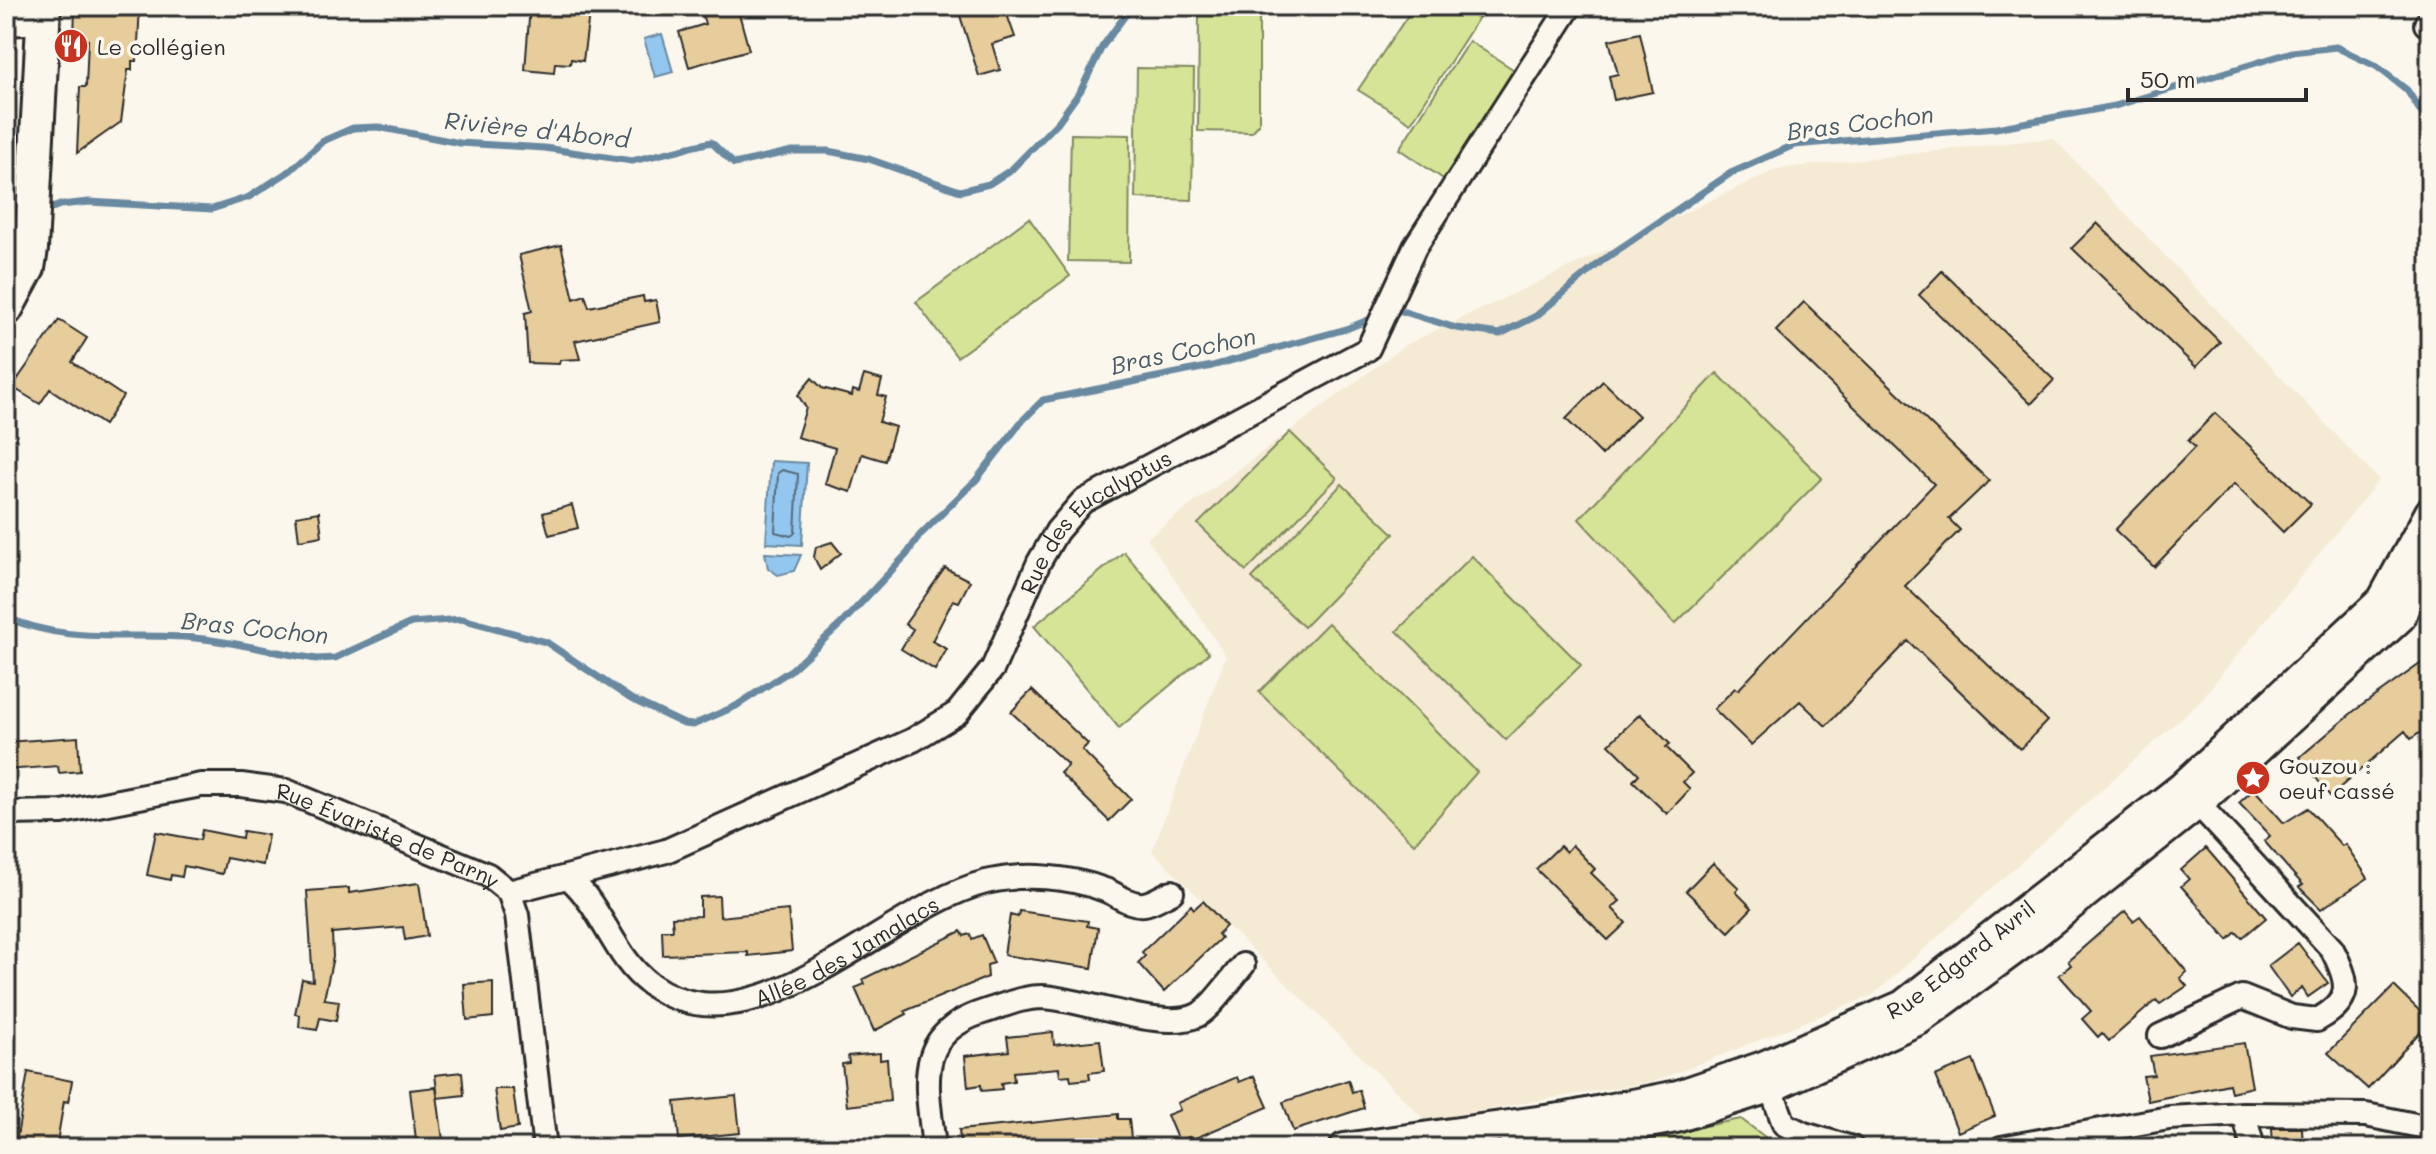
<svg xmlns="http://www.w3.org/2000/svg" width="2436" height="1154" font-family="Mali,sans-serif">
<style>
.built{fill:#f5ead4}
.green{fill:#d6e497;stroke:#808861;stroke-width:2}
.water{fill:#93c7f0;stroke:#6989a1;stroke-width:2}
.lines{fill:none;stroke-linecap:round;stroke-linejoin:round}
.shore{stroke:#55697a;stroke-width:2}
.stream{stroke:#6989a1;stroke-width:7}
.building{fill:#e7cc9c;stroke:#2b2b2b;stroke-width:2}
.minor-casing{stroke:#2b2b2b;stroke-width:28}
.tertiary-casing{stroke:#2b2b2b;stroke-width:34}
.secondary-casing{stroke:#2b2b2b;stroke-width:38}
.minor{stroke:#fbf7ec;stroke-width:22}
.tertiary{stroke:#fbf7ec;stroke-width:28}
.secondary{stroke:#fbf7ec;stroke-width:32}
.labels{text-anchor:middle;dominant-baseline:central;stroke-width:7;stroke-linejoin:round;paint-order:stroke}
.poi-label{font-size:22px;fill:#2b2b2b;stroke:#fbf7ec;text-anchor:start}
.street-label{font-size:22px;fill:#2b2b2b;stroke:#fbf7ec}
.water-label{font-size:24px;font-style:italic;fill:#4a5a66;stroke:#fbf7ec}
</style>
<rect width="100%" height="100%" fill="#fbf7ec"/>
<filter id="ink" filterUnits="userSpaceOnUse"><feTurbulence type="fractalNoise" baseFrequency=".0125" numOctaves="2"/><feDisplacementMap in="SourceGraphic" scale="16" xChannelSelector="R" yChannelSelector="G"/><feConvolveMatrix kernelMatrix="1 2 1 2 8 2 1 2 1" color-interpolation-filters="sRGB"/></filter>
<g filter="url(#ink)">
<path class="built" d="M2053,138L2379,480L2200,701L1873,995L1655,1081L1425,1120L1152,851L1226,656L1147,538L1405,345L1777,169Z"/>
<path class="green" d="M1414,6H1470L1481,14L1411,123L1358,90Z
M1199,11L1259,13V124L1252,132L1198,131Z
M1469,41L1519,73L1448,182L1399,149Z
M1137,68L1194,69L1192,200L1135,198Z
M1071,134L1130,135L1129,262L1068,261Z
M1029,218L1070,276L957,357L916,302Z
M1717,373L1822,478L1675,624L1579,519Z
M1290,432L1337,478L1246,571L1198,524Z
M1342,484L1394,534L1304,627L1252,578Z
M1124,552L1209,653L1119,728L1034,626Z
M1472,556L1581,665L1506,740L1397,631Z
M1328,623L1477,772L1414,844L1259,692Z
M1741,1119L1765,1137L1767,1148H1589Z"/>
<path class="water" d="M662,34L673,72L655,77L644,39Z
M771,461L807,463L802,545L766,543Z
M765,553L801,555L794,571L778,575L768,568Z"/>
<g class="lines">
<path class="shore" d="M782,470L798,474L795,533L791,536L775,532L778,473Z"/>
<path class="stream" d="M42,212L60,205L89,202L212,209L249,197L291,170L323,141L353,128L378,127L460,143L545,148L632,161L711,142L734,164L792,151H828L869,159L960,191L989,184L1012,169L1058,122L1081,90L1102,47L1132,6
M6,231L23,221
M1389,311L1395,309L1456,328L1500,334L1536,316L1603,260L1731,173L1794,145L1996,128L2115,106L2292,52L2336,47L2376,66L2407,90L2430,126
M6,617C67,645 131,632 195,638C236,642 276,653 317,659L335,658L411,623L462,619L546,642L631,699L684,724L693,725L736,706L791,670L843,622L907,554L920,535L976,480L1022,421L1043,400L1212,366L1346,329L1378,316"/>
</g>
<path class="building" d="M75,6H140L137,61H132V70H128L121,122L77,153L80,87H86L88,40H74Z
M530,6H590L583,61L571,59L570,64L555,63L554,73L525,70Z
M716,6H737L749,50L689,67L679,32L705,24L701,10Z
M957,6H1004L1015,37L992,44L1000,70L979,76Z
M1640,33L1653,92L1614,100L1609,76L1618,74L1609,40Z
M2097,223L2220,342L2196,367L2072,248Z
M561,245L574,299L585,295L589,307L643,296L644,302L656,300L660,322L575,341L580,359L560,360L559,364L528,363L525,313L532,311L519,255Z
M1942,271L2054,380L2031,404L1919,295Z
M1804,302L1989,481L1949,519L1960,530L1905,586L2047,721L2020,749L1908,641L1826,726L1800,701L1751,745L1714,709L1735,688L1738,690L1934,484L1776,331Z
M59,320L87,338L72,362L123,396L104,425L50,389L40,404L12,387Z
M864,375L882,380L878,395L886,397L879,422L895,427L885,461L862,454L851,492L825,484L835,448L797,437L806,408L798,395L812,378L822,388L852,396L853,390L859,392Z
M1603,381L1639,416L1602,455L1566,419Z
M2215,413L2311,504L2283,532L2234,484L2154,567L2115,530L2195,447L2188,441Z
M572,505L578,528L549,535L543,513Z
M319,512L322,536L299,540L296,516Z
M832,542L841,553L820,570L814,557L816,547Z
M945,568L970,581L959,602L953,600L932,641L947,649L935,670L901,649L913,629L905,624Z
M2430,657V693L2421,699L2430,712V725L2411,739L2405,731L2330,796L2300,757L2354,711Z
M1032,690L1088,744L1082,750L1131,799L1109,821L1060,773L1068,765L1011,712Z
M1640,714L1670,744L1666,747L1692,773L1683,782L1690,789L1667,814L1633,781L1639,774L1609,744Z
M78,737L80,771L59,773L58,766L6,770V742Z
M2254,789L2284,823L2308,808L2342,846L2345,844L2368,878L2321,909L2299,887L2303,885L2264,841L2270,836L2239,803Z
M202,830L242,838L243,831L268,835L263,865L226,858L222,874L184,866L182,877L171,875L170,880L147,875L156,832L200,840Z
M1572,845L1595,869L1591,873L1620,901L1612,908L1626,923L1608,940L1536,869L1560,846L1566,852Z
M2206,848L2266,918L2242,938L2236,932L2228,940L2181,886L2189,879L2181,870Z
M1713,863L1739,888L1736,892L1752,908L1729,932L1686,891Z
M419,883L427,936L405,940L403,927L332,933L333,957L324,999L339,1001L336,1021L320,1018L317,1030L299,1027L300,1015L295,1014L302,979L313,981L307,891L349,888V893Z
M719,896L720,917L788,910L792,951L748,956V952L663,955L662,930H673L672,917L700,916V897Z
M1203,901L1226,926L1218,934L1221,938L1164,992L1138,963L1145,956L1142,952L1191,905L1194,909Z
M1019,911L1088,921L1087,926L1098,928L1092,968L1004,955L1010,915L1018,917Z
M2125,911L2133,921L2140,916L2187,972L2180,978L2187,986L2160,1004L2156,1000L2109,1041L2102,1033L2098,1037L2082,1019L2091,1011L2059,975L2071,965L2068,961Z
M961,931L964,936L970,934L972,939L982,935L994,963L987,965L988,977L905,1011L907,1014L874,1031L855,988L865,984L863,979Z
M2298,943L2328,983L2308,997L2302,988L2290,997L2268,966Z
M493,982V1017L467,1020L464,984Z
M2394,986L2430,1021L2368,1089L2328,1053Z
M1053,1032L1054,1045L1100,1040L1104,1071L1089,1073L1090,1079L1071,1081L1070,1075L1060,1076L1059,1068L1013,1072L1014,1081L1001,1083L1002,1089L982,1091L981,1085L968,1087L965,1056L1009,1051L1007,1037Z
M2244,1043L2252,1087L2231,1092L2229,1084L2148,1101L2143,1076L2154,1075L2150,1056Z
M880,1053V1060L887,1059L890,1101L847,1106L842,1064L849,1063L848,1056Z
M1973,1060L1995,1116L1958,1132L1935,1076Z
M28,1072L72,1081L68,1102L64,1101L56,1148H15Z
M462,1072L464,1095L438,1098L435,1075Z
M1254,1076L1268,1107L1191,1140L1189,1137L1178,1141L1167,1115L1180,1110L1177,1103L1237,1077L1239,1082Z
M1348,1080L1352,1092L1359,1090L1364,1108L1293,1131L1283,1102Z
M436,1087L444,1148H417L410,1090Z
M494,1089H513L518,1128L500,1131Z
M736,1096L740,1133L679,1139L675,1102Z
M1118,1114V1119H1129L1132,1148H961L959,1130Z
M2272,1128H2302L2303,1148H2273Z"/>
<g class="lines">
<g class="minor-casing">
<g id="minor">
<path d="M6,24L43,22"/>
<path d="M2426,24L2430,23"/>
<path id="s1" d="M6,813L62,812L201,785H241L286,791L488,875L509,892L517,915L545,1148"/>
<path id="s2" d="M570,879C603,908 614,958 650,984C754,1059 885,907 986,882C1023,873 1069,876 1105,890C1117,894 1130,906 1144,904C1153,903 1164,895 1172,892"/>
<path id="s3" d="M509,892L666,851L913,740L957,713L993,668L1039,562L1057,531L1082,502L1368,349L1415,247L1570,6"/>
<path d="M2160,1036L2242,997L2292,1017L2317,1020C2354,1000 2349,982 2332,949L2189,794"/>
<path d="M1766,1075L1784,1124L1804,1134L1852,1148"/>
<path d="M2244,1114L2253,1148"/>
<path d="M934,1148C928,1088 911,1035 983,1012C1003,1006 1021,997 1042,997C1082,998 1163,1033 1198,1015C1211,1008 1233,977 1243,965"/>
<path d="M2001,1148L2169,1118L2244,1114L2366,1115L2430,1128"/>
</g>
</g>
<g class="tertiary-casing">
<g id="tertiary">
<path id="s4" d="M1344,1148L1567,1117L1678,1095L1763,1066L1903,1005L2182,787L2382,600L2430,512"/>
<path d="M1512,1148L1676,1118L1772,1087L1919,1020L2021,945L2198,804L2401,617L2423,556"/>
</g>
</g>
<g class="secondary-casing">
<path id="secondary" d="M6,309L28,268L31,249L44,6"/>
</g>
<use href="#minor" class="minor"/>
<use href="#tertiary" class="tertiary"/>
<use href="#secondary" class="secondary"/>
</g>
</g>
<defs>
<g id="restaurant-disc" transform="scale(1.8)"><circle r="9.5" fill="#c8321e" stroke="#fbf7ec"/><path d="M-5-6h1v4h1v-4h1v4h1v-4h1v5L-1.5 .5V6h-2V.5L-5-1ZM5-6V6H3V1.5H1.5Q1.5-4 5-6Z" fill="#fff"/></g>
<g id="sight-disc" transform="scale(1.8)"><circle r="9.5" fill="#c8321e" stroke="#fbf7ec"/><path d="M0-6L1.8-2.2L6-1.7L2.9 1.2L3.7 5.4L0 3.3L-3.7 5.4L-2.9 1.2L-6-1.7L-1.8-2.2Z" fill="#fff"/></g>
</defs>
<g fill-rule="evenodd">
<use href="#restaurant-disc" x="71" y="46"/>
<use href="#sight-disc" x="2253" y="778"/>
</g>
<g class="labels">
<g class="poi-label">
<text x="97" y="46">Le collégien</text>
<text x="2279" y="765">Gouzou :<tspan x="2279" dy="25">oeuf cassé</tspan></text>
</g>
<g class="street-label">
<text stroke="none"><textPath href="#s3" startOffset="728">Rue des Eucalyptus</textPath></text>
<text stroke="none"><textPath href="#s1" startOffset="394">Rue Évariste de Parny</textPath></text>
<text stroke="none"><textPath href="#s2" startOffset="346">Allée des Jamalacs</textPath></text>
<text stroke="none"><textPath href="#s4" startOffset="654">Rue Edgard Avril</textPath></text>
</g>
<g class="water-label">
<text transform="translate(1860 122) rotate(-7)">Bras Cochon</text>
<text transform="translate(537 129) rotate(6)">Rivière d'Abord</text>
<text transform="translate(1183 350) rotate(-12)">Bras Cochon</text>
<text transform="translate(255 627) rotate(6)">Bras Cochon</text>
</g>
</g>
<rect width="2436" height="1154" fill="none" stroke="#fbf7ec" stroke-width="32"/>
<rect x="16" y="16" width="2404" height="1122" fill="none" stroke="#2b2b2b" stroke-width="3" filter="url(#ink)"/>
<path d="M2128 88v12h178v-12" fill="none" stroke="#2b2b2b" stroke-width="4"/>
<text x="2140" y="88" font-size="24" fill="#2b2b2b" stroke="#fbf7ec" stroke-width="6" paint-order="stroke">50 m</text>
</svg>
